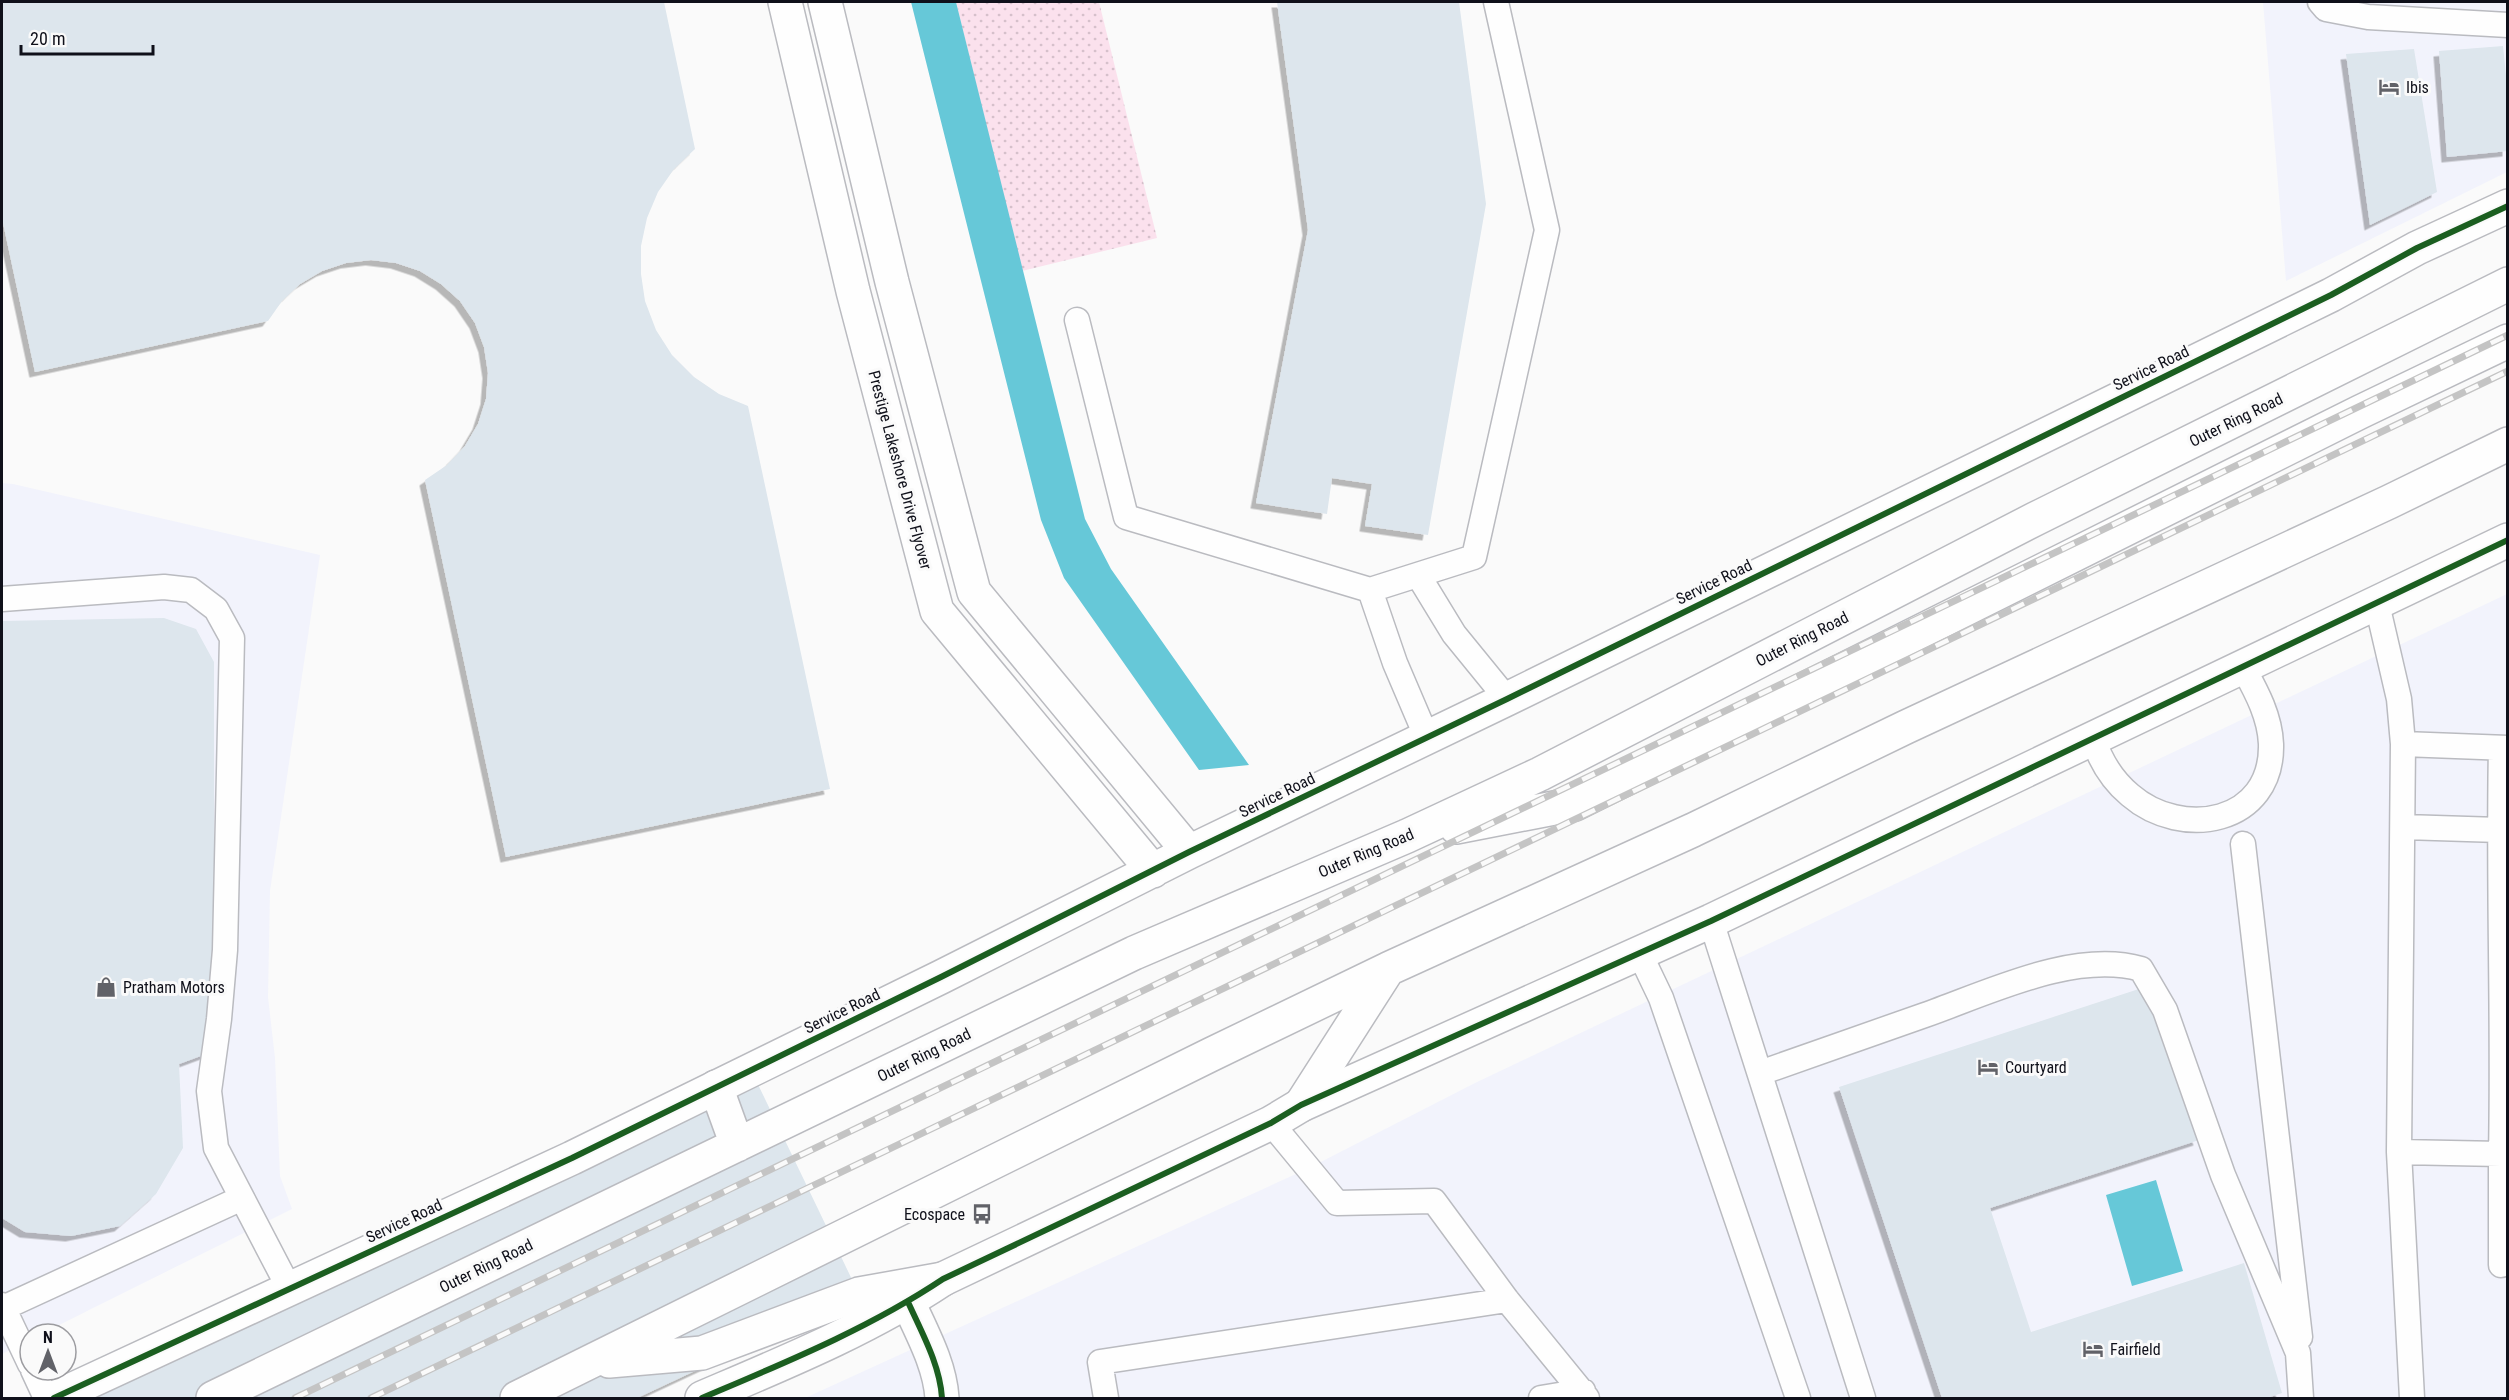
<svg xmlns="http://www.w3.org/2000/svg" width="2509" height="1400" font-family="'Roboto Condensed',sans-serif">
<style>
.built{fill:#f2f3fc}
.green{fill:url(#green-dots)}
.water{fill:#66c8d8}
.building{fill:#dde6ed;filter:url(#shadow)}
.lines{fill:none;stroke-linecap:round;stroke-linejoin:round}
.service-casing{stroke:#babbc0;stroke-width:27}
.minor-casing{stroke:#babbc0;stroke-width:36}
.tertiary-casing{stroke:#babbc0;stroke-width:36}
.trunk-casing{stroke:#babbc0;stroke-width:36}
.service{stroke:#fefefe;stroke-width:24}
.minor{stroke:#fefefe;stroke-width:33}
.tertiary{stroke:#fefefe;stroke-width:33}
.trunk{stroke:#fefefe;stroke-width:33}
.rail-casing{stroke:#c4c4c4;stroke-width:7}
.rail{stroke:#fafafa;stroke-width:4.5;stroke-dasharray:14;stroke-linecap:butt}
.cycleway-casing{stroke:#fafafa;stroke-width:10}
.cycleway{stroke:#1b5e20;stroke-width:6}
.labels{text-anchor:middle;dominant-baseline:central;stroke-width:6;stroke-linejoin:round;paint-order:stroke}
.poi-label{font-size:16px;fill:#0f101a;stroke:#fafafa;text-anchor:start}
.street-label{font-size:16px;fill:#0f101a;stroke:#fafafa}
</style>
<defs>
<pattern id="green-dots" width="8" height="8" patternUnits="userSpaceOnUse" patternTransform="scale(1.5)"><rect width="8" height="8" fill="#fbe1ed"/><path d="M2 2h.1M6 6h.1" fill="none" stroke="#d6c0cb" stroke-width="1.8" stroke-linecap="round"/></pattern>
<filter id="shadow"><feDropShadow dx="-5.5" dy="5.5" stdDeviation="0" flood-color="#0004"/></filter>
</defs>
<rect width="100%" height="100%" fill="#fafafa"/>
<path class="built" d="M2263,2H2507V172L2286,281Z
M2,483L13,484L320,555L270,891L268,997L275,1058L280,1176L292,1209L41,1334H30V1340L2,1354Z
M2507,594V1398H805L1309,1168L1475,1083Z"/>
<path class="green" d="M956,2H1099L1157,238L1022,271Z"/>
<path class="water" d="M911,2H956L1085,519L1111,569L1249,765L1199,770L1064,578L1041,520Z
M2156,1180L2183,1271L2132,1286L2106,1195Z"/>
<path class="building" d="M2,2H664L695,149L674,169L658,192L647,218L641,246V274L645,301L656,330L672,355L694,377L719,394L748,406L830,789L506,857L425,480L447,465L465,446L478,424L486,399L488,373L484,347L475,323L460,301L441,284L420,271L396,263L371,260L346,263L322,271L300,284L282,301L268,321L35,372L2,218Z
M1277,2H1459L1486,204L1428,535L1365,526L1372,484L1332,478L1327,514L1256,503L1308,230Z
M2503,46L2508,95V151L2447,157L2439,51Z
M2414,49L2437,192L2370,225L2346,54Z
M164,618L196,629L214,662V920L206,1054L179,1064L183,1148L156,1194L120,1226L71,1236L25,1232L2,1218V621Z
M2148,986L2199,1140L1990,1208L2031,1332L2244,1263L2282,1393L2267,1398H1942L1839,1087Z
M752,1072L859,1294L637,1398H60Z"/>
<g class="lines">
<g class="service-casing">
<path id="service" d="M2320,2L2326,9L2368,17L2508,25
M1077,320L1126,517L1370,590L1474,557L1547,230L1496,2
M1418,575L1454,634L1507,699
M1370,590L1395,663L1427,738
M2,599L164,587L191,590L216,609L232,638L225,950L219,1019L209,1091L216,1148L290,1290
M2377,604L2399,699L2403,744L2399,1152L2412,1398
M2093,738C2100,760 2112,780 2130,795C2182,840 2273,824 2271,744C2270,716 2256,691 2243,667
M2403,744L2508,748
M2501,748C2498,883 2504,1019 2501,1154L2508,1155
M2404,827L2499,830
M2243,844L2300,1337
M1711,921L1863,1398
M1639,952L1661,998L1798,1398
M1760,1073C1815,1054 1870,1034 1925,1015C1988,993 2074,950 2141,969L2165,1010L2223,1175L2298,1353L2301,1398
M1271,1123L1337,1203L1434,1201L1507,1300L1587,1398
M2399,1152L2501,1154V1265
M2,1305L30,1364
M3,1308L242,1198
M33,1370L46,1398
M1106,1398L1100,1362L1507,1300
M1541,1398L1583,1391"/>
</g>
<g class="minor-casing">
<path id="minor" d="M908,1302C922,1333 940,1365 942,1398"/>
</g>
<g class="tertiary-casing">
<path id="tertiary" d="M785,2L853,291L937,611L1153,871
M825,2L892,282L974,592L1189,852
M54,1398L572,1158L941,977L1189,852L1507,699L2331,295L2417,248L2508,206
M702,1398C784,1363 868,1329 943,1279L1271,1123L1301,1105L1711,921L2508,540"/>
</g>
<g class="trunk-casing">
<path id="trunk" d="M1456,827L1575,804L2360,412L2508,341
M716,1087L737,1145
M1301,1105L1388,969
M609,1361L702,1353L859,1294L943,1279
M213,1398L1134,953L1407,836L1540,774L2035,519L2508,284
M517,1398L1210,1055L1388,969L1693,830L1906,727L2389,502L2508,444"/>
</g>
<use href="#service" class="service"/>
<use href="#minor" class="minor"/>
<use href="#tertiary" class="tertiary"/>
<use href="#trunk" class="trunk"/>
<g class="rail-casing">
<path id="rail" d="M295,1398L2508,335
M371,1398L2508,371"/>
</g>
<use href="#rail" class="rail"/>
<g class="cycleway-casing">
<path id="cycleway" d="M908,1302C922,1333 940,1365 942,1398
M54,1398L572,1158L941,977L1189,852L1507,699L2331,295L2417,248L2508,206
M702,1398C784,1363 868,1329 943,1279L1271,1123L1301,1105L1711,921L2508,540"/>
</g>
<use href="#cycleway" class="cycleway"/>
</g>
<defs>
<g id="hotel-bare" transform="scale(1.62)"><path d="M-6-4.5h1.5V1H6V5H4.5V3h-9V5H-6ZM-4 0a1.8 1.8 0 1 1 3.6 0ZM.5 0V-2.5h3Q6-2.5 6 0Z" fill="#616268" stroke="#fafafa" stroke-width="2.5" paint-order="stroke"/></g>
<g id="shop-bare" transform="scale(1.62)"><path d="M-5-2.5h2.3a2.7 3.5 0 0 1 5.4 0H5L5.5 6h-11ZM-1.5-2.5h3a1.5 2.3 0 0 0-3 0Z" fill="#616268" stroke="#fafafa" stroke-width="2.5" paint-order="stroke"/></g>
<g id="bus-bare" transform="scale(1.62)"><path d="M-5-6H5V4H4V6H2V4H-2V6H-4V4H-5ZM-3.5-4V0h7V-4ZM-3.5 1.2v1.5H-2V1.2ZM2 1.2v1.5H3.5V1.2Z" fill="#616268" stroke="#fafafa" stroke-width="2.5" paint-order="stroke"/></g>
</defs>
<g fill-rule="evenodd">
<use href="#hotel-bare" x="2389" y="87"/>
<use href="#shop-bare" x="106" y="987"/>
<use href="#hotel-bare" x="1988" y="1067"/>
<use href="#bus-bare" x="982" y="1214"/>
<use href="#hotel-bare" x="2093" y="1349"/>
</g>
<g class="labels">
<g class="poi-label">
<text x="2406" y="87">Ibis</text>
<text x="123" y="987">Pratham Motors</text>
<text x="2005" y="1067">Courtyard</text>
<text x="965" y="1214" text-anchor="end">Ecospace</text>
<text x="2110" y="1349">Fairfield</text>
</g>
<g class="street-label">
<text transform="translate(2151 368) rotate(-26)">Service Road</text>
<text transform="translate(2236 420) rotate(-26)">Outer Ring Road</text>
<text transform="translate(900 470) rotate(75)">Prestige Lakeshore Drive Flyover</text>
<text transform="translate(1714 582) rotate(-26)">Service Road</text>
<text transform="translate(1802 639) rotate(-27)">Outer Ring Road</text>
<text transform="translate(1277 795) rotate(-26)">Service Road</text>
<text transform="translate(1366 853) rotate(-23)">Outer Ring Road</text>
<text transform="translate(842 1011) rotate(-26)">Service Road</text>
<text transform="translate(924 1055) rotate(-26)">Outer Ring Road</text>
<text transform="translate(404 1221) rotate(-25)">Service Road</text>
<text transform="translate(486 1266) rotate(-26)">Outer Ring Road</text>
</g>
</g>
<rect width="2509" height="1400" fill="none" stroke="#0f101a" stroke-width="6"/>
<g transform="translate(48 1352)"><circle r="28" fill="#fafafa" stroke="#9c9ca0" stroke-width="1.5"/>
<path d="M0-4.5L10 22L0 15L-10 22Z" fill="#616268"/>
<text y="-9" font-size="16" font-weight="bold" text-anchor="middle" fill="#0f101a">N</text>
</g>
<path d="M21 45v9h132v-9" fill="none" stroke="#0f101a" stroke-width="3"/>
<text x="30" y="45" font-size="18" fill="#0f101a" stroke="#fafafa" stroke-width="4.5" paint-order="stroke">20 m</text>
</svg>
